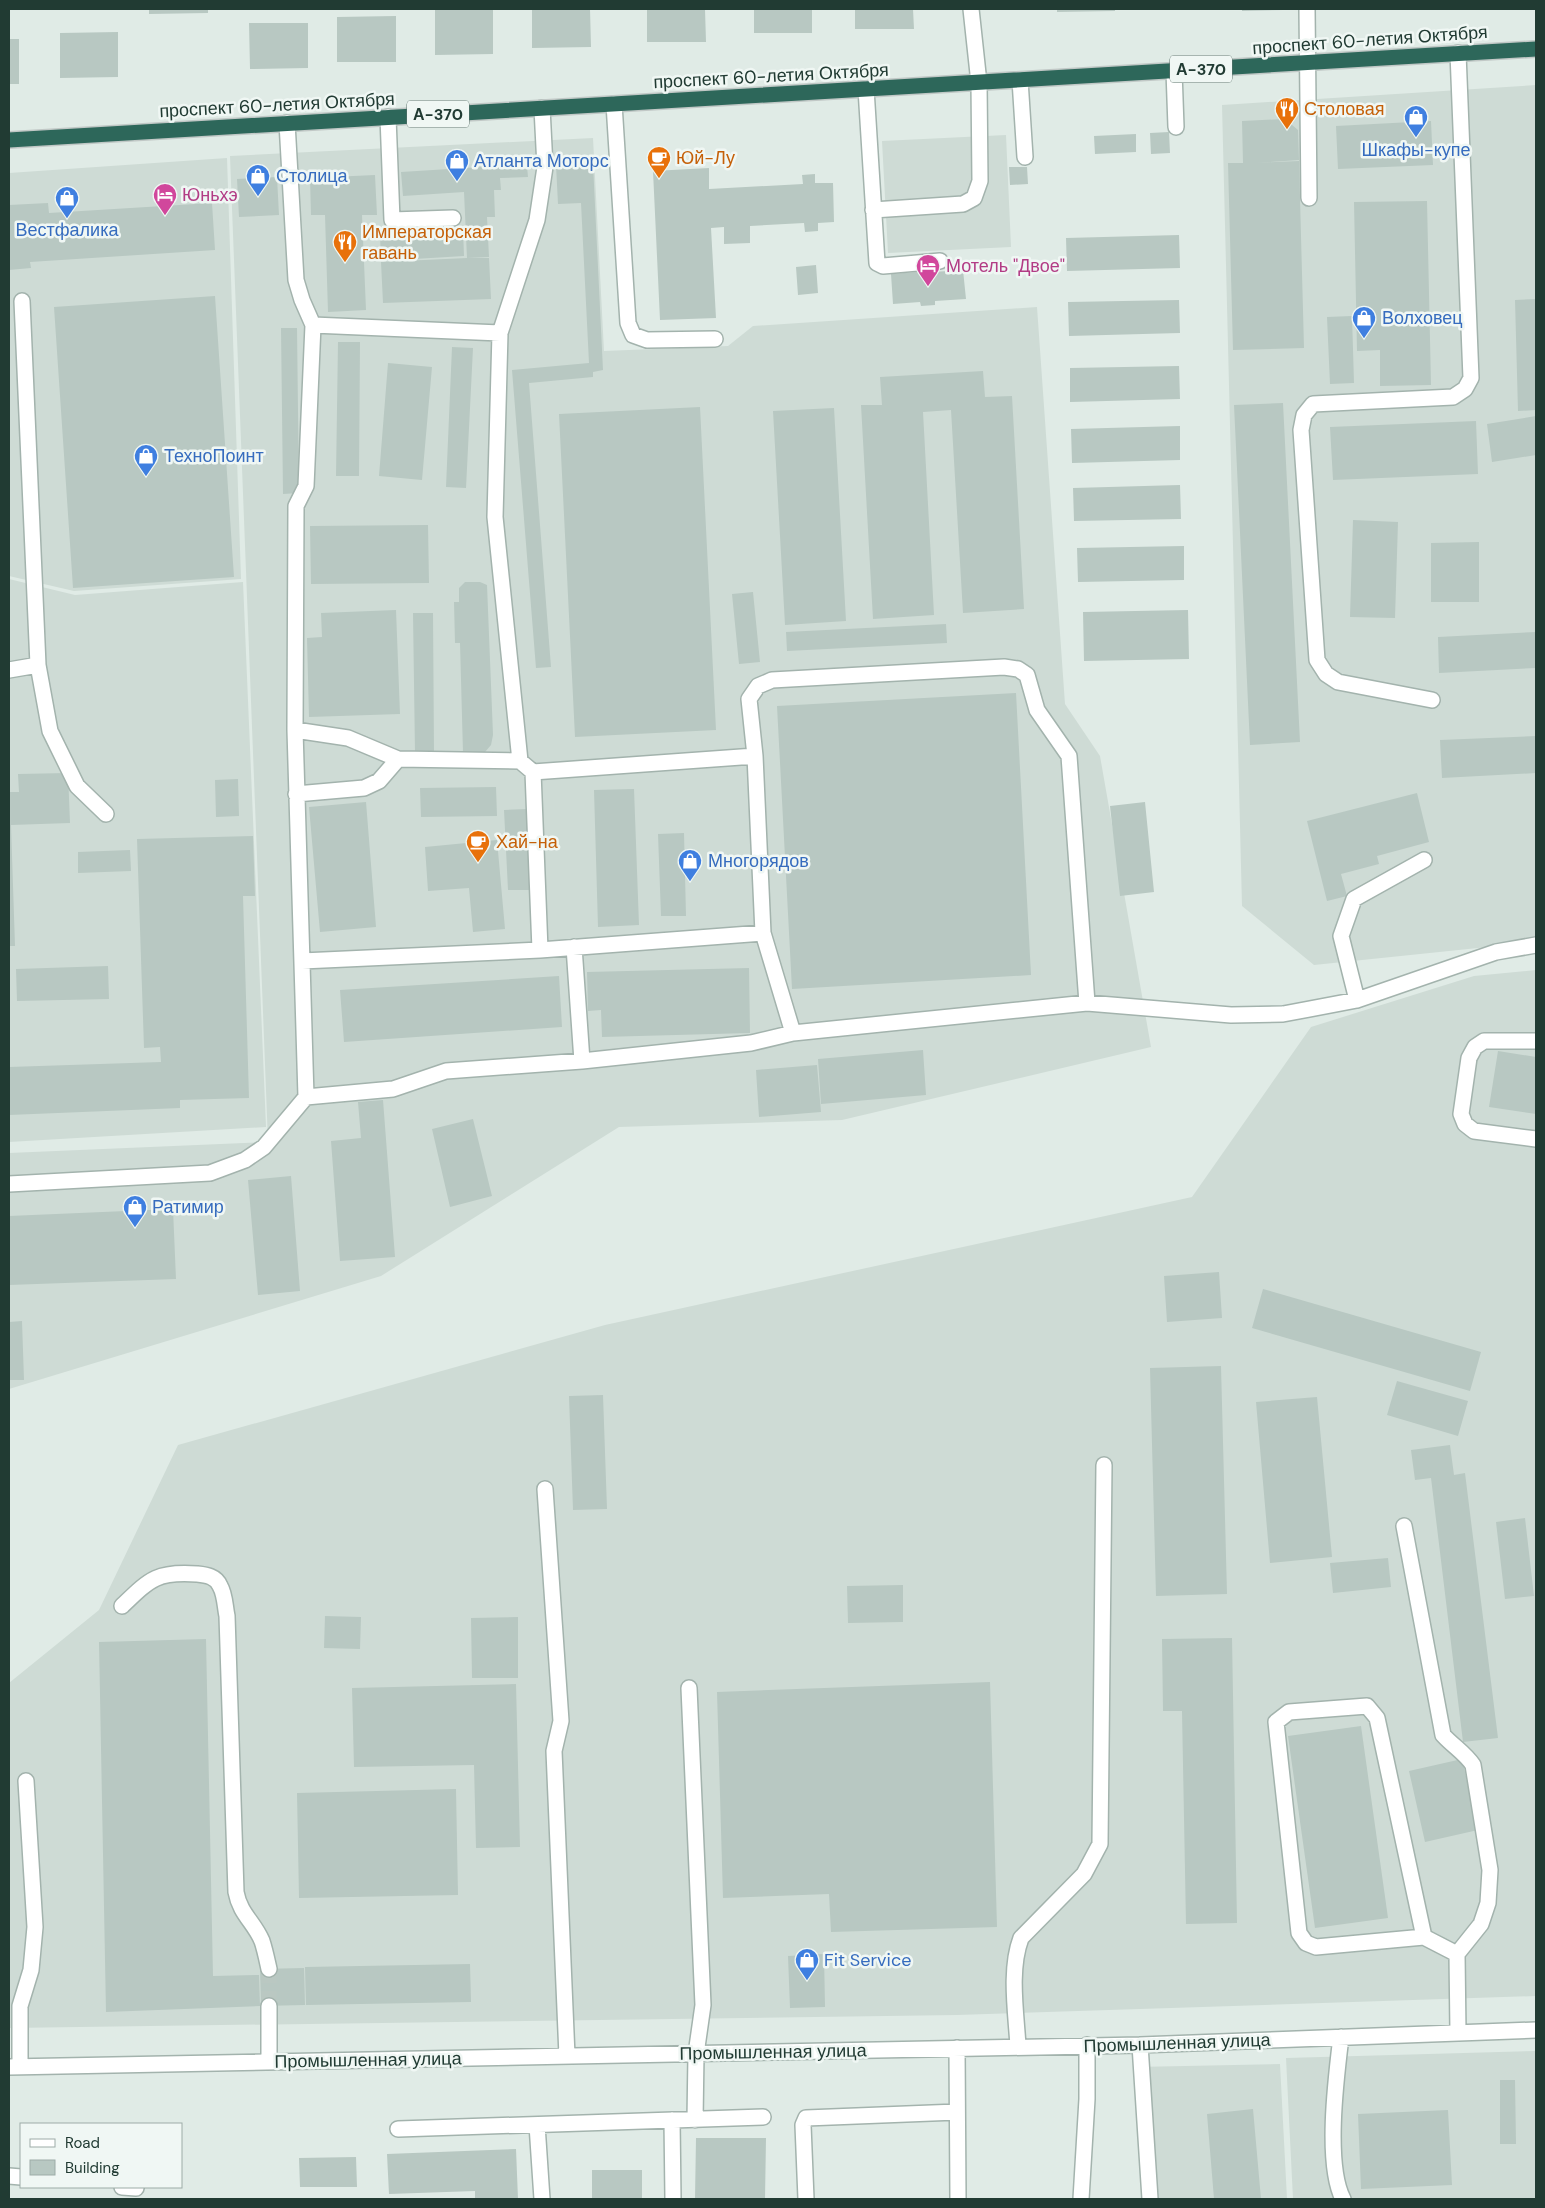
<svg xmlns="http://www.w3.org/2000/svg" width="1545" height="2208" font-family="'DM Sans',sans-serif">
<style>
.built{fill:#cedbd5}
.building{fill:#b8c8c2}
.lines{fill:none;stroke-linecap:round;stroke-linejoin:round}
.minor-tunnel{stroke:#bac8c2;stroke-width:15;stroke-dasharray:15 8;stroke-linecap:butt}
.minor-casing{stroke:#a3b3ad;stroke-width:18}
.highway-casing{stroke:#c1c8c6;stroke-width:18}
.minor{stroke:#fff;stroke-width:15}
.highway{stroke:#2d675a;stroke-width:15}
.labels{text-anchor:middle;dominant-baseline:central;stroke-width:5;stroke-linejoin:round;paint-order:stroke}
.shield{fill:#f0f7f4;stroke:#5f736d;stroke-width:1}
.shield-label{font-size:16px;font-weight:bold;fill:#213b33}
.street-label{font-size:18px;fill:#213b33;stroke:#f0f7f4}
.food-label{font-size:18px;fill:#c56008;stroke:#f0f7f4;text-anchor:start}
.shop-label{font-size:18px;fill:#366cbe;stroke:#f0f7f4;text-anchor:start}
.hotel-label{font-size:18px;fill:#b23c85;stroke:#f0f7f4;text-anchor:start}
</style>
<rect width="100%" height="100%" fill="#e0ebe6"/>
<path class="built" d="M1536,85V942L1314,965L1242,906L1222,105Z
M1006,135L1011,247L888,253L882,141Z
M593,138L604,351L728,346L753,326L1037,307L1065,704L1100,756L1151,1047L842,1120L619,1127L381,1276L9,1389V1153L268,1142L230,156Z
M227,158L241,579L74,591L9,576V173Z
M9,579L75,595L243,582L266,1127L9,1142Z
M1536,970V1996L957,2015L9,2028V1683L99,1610L178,1445L605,1325L1192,1197L1311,1027L1474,976Z
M1536,2051V2199H1293L1286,2058Z
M1280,2064L1287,2199H1143L1135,2067Z"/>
<path class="building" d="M149,9H208V13L149,14Z
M493,9V54L435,55V10Z
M532,9H590L591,47L532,48Z
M647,9H705L706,42H647Z
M754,9H812V33H754Z
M855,9H913L914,29H855Z
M1057,9H1115V11L1057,12Z
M1242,9H1283V10L1242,11Z
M396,16V62H337V17Z
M249,23H308V68L250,69Z
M118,32V77L60,78V33Z
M9,39H19V84H9Z
M1285,119L1298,130L1299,160L1256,163L1299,161L1304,348L1233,350L1228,163H1243L1242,121Z
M1431,121L1433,165L1338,169L1336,126Z
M1169,132L1170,153L1151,154L1150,133Z
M1136,134V152L1095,154L1094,136Z
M499,156L500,167L527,166L528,177L500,178L501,190H494L495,217H487L489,257L467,258L464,192L403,196L401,172L481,167V157Z
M593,164L603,370L593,372V377L529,383L551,667L536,668L512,370L589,363L581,203L558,204L556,165Z
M1009,167H1027L1028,184L1010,185Z
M709,168V189L803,184L802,175L815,174V183H833L834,222L818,223V231L805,232L804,223L750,226V243L724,244V227L711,228L716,318L660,320L653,171Z
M375,175L377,215H362L366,310L328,312L325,215H311L310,178Z
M277,177L279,215L239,217L237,179Z
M1427,201L1431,385L1380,386V350L1357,351L1354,202Z
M48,203L49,213L212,203L215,250L30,262L31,268L9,270V205Z
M463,230L464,256L381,261L380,235Z
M1179,235L1180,268L1067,271L1066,238Z
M467,258H489L491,299L383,303L381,262Z
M816,265L818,293L798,295L796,267Z
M923,267H927L933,272L963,270L966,299L935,301V305L921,306L920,302L893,304L891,274L917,272Z
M215,296L234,577L73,588L54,307Z
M1536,299V410L1518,411L1515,300Z
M1179,300L1180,333L1069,336L1068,302Z
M1352,316L1354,383L1330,384L1327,317Z
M281,328H297L299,493L283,494Z
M338,342H360L359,476H336Z
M452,347L473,348L466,488L446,487Z
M388,363L432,367L422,480L379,476Z
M1179,366L1180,399L1070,402V368Z
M983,371L985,397L1012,396L1024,609L963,613L951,410L923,412L934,615L873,619L861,405H882L880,377Z
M1283,403L1300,742L1250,745L1234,405Z
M700,407L716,730L575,737L559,414Z
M834,408L846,621L785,625L773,411Z
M1536,416V455L1492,462L1487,424Z
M1476,421L1478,474L1333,480L1330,427Z
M1180,426V460L1072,463L1071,429Z
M1180,485L1181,519L1074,521L1073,488Z
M1353,520L1398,522L1395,618L1350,617Z
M428,525L429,583L311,584L310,526Z
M1479,542V602H1431V543Z
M1184,546V580L1078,582L1077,548Z
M465,582H480L487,585L493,735L491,745L485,752L463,753L460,643H455L454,602H459V588Z
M753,592L760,662L739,664L732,594Z
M396,610L400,714L309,717L307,638L322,637L321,613Z
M1188,610L1189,659L1084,661L1083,612Z
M413,613H433L434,753H415Z
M946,624L947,643L787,651L786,632Z
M1536,632V668L1439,673L1438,637Z
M1016,693L1031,975L792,989L777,706Z
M1536,736V773L1442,778L1440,740Z
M68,773L70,823L11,825L15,946H9V792H19L18,774Z
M238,779L239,816L216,817L215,780Z
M496,787L497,816L421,817L420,788Z
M634,789L639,925L598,927L594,790Z
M1417,793L1429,842L1377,856L1379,864L1341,874L1347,896L1327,901L1307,821Z
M366,802L376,927L320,932L309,807Z
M1145,802L1154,892L1120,896L1110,806Z
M527,809L530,890H508L504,810Z
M684,833L686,916H661L658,834Z
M253,836L255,896H243L249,1098L180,1100V1108L9,1115V1067L161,1062L160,1047L144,1048L137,839Z
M497,840L505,929L473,932L469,888L428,891L425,847Z
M130,850L131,871L78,873V852Z
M108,966L109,999L17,1001L16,969Z
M749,968L750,1033L602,1037L601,1010L588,1011L587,972Z
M559,976L562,1027L344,1042L340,990Z
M923,1050L926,1095L821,1104L818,1059Z
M1498,1051L1536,1057V1114L1489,1107Z
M817,1065L821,1112L759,1117L756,1070Z
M383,1100L395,1257L340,1261L331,1141L361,1138L358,1102Z
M473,1119L492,1196L450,1207L432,1129Z
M291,1176L300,1291L258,1295L248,1180Z
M173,1209L176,1279L9,1285V1216Z
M1219,1272L1222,1318L1167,1322L1164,1276Z
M1263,1289L1481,1352L1470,1391L1252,1328Z
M22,1321L24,1380H9V1322Z
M1221,1366L1227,1594L1156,1596L1150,1368Z
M1397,1381L1468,1401L1458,1436L1387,1415Z
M603,1395L607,1509L573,1510L569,1396Z
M1317,1397L1332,1557L1270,1563L1256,1402Z
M1450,1445L1454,1475L1465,1473L1498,1738L1463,1742L1431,1478L1415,1480L1411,1450Z
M1525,1518L1534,1596L1505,1599L1496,1522Z
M1388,1558L1391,1587L1333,1593L1330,1563Z
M903,1585V1622L848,1623L847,1586Z
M325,1616L361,1617L360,1649L324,1648Z
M518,1617V1678H472L471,1618Z
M1232,1638L1237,1923L1186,1924L1182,1711H1163L1162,1639Z
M206,1639L213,1976L259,1975L260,2006L106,2012L99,1642Z
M990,1682L997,1927L831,1932L829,1894L723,1898L717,1692Z
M516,1684L520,1847L476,1848L474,1765L354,1767L352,1688Z
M1361,1726L1388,1918L1315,1928L1288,1736Z
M1462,1759L1478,1830L1425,1842L1409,1771Z
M456,1789L458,1895L299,1898L297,1793Z
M824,1954L825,2007L790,2008L788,1956Z
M470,1964L471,2002L306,2005L305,1967Z
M304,1968L305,2005L261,2006L260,1969Z
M1500,2080H1515L1516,2144H1500Z
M1253,2109L1261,2199H1214L1207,2114Z
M1448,2110L1452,2185L1361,2189L1358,2114Z
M696,2138H766L765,2199H695Z
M516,2149L518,2199H475V2191L389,2194L387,2154Z
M356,2157L357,2187H300L299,2158Z
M592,2170H642V2199H592Z"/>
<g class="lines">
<path class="minor-tunnel" d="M269,2006V1969"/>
<g class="minor-casing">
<path id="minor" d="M1307,9L1309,198
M1174,71L1176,127
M1020,80L1025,157
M866,89L877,263L883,266L940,261
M614,104L628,323L633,335L647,340L715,339
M388,117L392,220L453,218
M287,123L296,280L302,300L313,325L500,333L537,220L545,167L542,108
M873,210L963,204L974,198L980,181L979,83L971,9
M22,301L38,665
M500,333L495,517L520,761
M9,670L38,665L50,731L77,786L106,814
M1432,700L1338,682L1326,674L1317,660L1301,430L1304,415L1313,404L1453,397L1465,389L1471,378L1458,53
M295,730L348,738L398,759
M755,756L763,933
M533,772L540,950
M296,794L364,788L379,781L398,759L520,761L533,772L755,756L749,699L758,686L772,680L1004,667L1018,669L1027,675L1037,710L1069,756L1087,1003
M574,947L582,1061
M302,961L540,950L763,933L793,1033
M1357,1000L1341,936L1354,899L1424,860
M1536,1041H1484L1475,1047L1469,1058L1461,1114L1465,1124L1474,1131L1536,1139
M306,1097L295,730L296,506L306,486L313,325
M9,1184L210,1173L245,1160L264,1147L306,1097L393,1089L446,1071L582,1061L751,1043L793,1033L1087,1003L1231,1015L1283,1014L1357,1000L1496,952L1536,945
M545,1489L561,1721L554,1751L567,2056
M1404,1526L1443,1735C1453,1746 1465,1753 1473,1765L1490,1870L1488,1903L1481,1924L1457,1954L1458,2033
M122,1606C150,1579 157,1571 197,1574C206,1575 216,1576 220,1586C225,1594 225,1607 227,1616L236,1892C240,1914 254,1922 262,1941C265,1950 267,1960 269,1969
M689,1688L703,2005L696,2054L695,2120
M1424,1937L1377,1718L1367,1706L1289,1712L1276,1722L1299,1933L1306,1943L1316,1947L1424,1937L1457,1954
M269,2006V2062
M1341,2037C1336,2078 1325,2164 1343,2199
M1140,2045L1150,2199
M1018,2046C1016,2012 1009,1970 1021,1938L1084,1874L1100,1844L1104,1465
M957,2048L958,2199
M9,2067L1140,2045L1536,2030
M20,2067V2006L31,1970L35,1927L26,1781
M672,2120L673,2199
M537,2125L542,2199
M398,2129L763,2117
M9,2176L21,2177
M122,2187L136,2188
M806,2199L803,2125L806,2118L957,2112
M1081,2199L1087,2099V2045"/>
</g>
<g class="highway-casing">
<path id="highway" d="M9,140L1536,49"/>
</g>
<use href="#minor" class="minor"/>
<use href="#highway" class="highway"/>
</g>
<defs>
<g id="restaurant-pin" transform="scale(1.25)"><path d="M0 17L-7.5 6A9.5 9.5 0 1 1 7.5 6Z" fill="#e8710a" stroke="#f0f7f4"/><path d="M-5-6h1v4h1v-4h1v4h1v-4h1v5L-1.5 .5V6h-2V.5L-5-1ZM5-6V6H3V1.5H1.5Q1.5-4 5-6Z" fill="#fff"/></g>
<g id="shop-pin" transform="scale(1.25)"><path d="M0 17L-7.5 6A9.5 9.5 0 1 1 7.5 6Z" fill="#3f7fe0" stroke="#f0f7f4"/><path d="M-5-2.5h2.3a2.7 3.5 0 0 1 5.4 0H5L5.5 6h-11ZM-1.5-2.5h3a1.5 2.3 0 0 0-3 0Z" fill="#fff"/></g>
<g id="cafe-pin" transform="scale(1.25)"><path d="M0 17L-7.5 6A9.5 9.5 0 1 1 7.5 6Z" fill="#e8710a" stroke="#f0f7f4"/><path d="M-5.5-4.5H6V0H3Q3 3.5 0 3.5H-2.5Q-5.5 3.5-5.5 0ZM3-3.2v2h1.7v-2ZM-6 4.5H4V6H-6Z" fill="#fff"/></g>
<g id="hotel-pin" transform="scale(1.25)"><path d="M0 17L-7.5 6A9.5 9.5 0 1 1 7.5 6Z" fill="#d1479c" stroke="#f0f7f4"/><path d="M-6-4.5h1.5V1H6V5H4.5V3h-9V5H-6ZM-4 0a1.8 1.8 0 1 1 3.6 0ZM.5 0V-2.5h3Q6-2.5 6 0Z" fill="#fff"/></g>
</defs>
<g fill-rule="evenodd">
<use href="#restaurant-pin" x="1287" y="109"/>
<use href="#shop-pin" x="1416" y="117"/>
<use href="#cafe-pin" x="659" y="158"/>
<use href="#shop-pin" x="457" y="161"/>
<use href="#shop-pin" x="258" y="176"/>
<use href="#hotel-pin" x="165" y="195"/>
<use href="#shop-pin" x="67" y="198"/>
<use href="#restaurant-pin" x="345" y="242"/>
<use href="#hotel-pin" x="928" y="266"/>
<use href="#shop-pin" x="1364" y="318"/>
<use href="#shop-pin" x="146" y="456"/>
<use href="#cafe-pin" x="478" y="842"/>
<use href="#shop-pin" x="690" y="861"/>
<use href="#shop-pin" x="135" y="1207"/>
<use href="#shop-pin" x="807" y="1960"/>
</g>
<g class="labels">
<g class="shield">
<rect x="1170" y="55.5" width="62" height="27" rx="4"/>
<rect x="407" y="100.5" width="62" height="27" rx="4"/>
</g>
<g class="shield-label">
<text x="1201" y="69">А-370</text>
<text x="438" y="114">А-370</text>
</g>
<g class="street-label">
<text transform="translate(1370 40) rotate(-4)">проспект 60-летия Октября</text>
<text transform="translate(771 76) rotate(-3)">проспект 60-летия Октября</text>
<text transform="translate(277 105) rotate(-3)">проспект 60-летия Октября</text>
<text transform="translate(1177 2043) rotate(-2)">Промышленная улица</text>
<text transform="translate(773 2052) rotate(-1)">Промышленная улица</text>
<text transform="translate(368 2060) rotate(-1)">Промышленная улица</text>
</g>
<g class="food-label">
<text x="1304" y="109">Столовая</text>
<text x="676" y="158">Юй-Лу</text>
<text x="362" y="232">Императорская<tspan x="362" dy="21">гавань</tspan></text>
<text x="496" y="842">Хай-на</text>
</g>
<g class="shop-label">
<text x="1416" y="150" text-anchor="middle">Шкафы-купе</text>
<text x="474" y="161">Атланта Моторс</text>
<text x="276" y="176">Столица</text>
<text x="67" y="230" text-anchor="middle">Вестфалика</text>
<text x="1382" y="318">Волховец</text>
<text x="164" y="456">ТехноПоинт</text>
<text x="708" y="861">Многорядов</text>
<text x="152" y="1207">Ратимир</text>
<text x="824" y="1960">Fit Service</text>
</g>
<g class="hotel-label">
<text x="182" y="195">Юньхэ</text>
<text x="946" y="266">Мотель "Двое"</text>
</g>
</g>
<rect width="1545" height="2208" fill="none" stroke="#213b33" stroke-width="20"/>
<rect x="20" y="2123" width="162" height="65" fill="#f0f7f4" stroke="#9daca7"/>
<rect x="30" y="2139" width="25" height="8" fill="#ffffff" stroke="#9daca7"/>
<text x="65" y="2148" font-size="15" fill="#213b33">Road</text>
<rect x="30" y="2160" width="25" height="15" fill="#b8c8c2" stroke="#9daca7"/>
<text x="65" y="2173" font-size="15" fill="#213b33">Building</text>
</svg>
